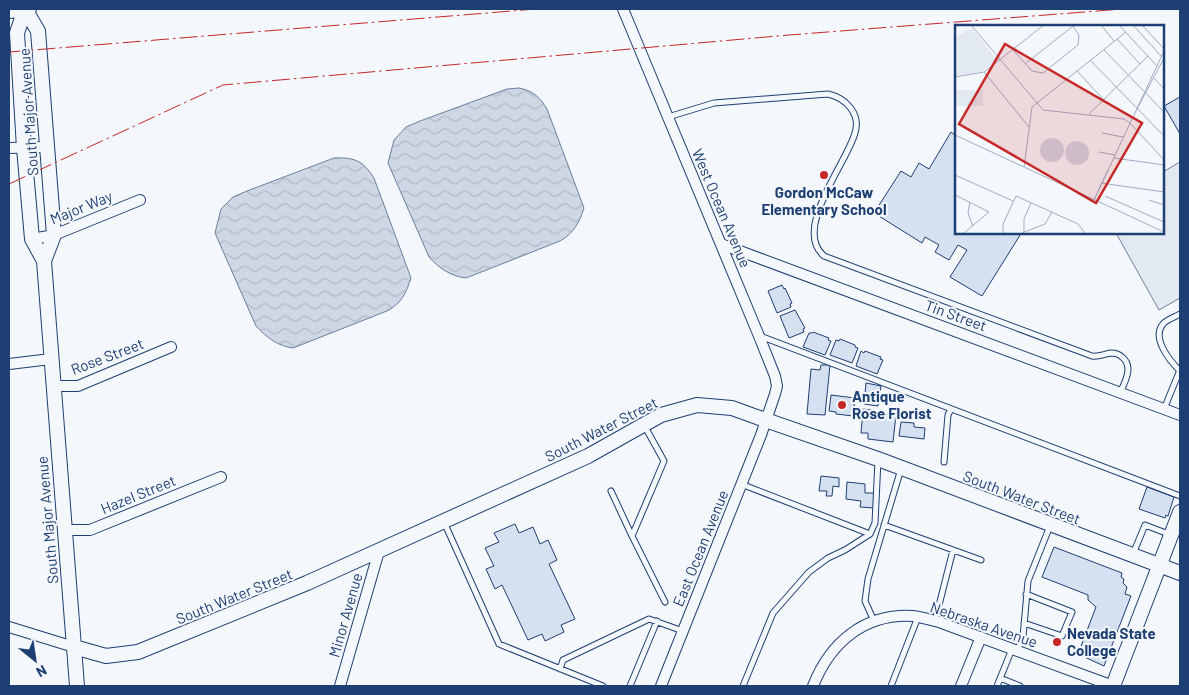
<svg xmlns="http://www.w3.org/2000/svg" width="1189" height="695" font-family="Barlow,sans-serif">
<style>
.park{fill:#e3e9f0;stroke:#687fa3}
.water{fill:url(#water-waves);stroke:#687fa3}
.building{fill:#d5e0f0;stroke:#1d3f73}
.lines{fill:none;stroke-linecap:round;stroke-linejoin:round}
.lane-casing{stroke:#1d3f73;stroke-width:7}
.street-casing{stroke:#1d3f73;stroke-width:12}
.secondary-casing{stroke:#1d3f73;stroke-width:16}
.lane{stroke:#f4f7fb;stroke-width:5}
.street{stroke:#f4f7fb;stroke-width:10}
.secondary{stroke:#f4f7fb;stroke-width:14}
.power{stroke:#c62828;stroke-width:1;stroke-dasharray:18 4 2.5 4;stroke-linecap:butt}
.poi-dot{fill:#c62828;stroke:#f4f7fb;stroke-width:2}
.labels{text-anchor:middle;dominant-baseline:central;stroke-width:4;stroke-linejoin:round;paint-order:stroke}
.street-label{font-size:15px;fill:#1d3f73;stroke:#f4f7fb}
.poi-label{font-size:15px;font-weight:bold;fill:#1d3f73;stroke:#f4f7fb;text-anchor:start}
.inset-road{fill:none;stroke:#9eadc5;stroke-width:1}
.view{fill:#c62828;fill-opacity:0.15;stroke:#c62828;stroke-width:2.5}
.inset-edge{fill:none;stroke:#1d3f73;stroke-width:2.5}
</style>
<defs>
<pattern id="water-waves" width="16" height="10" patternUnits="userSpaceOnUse" patternTransform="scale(1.25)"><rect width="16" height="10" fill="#cfd7e4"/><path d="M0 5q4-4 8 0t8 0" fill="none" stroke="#b1bac7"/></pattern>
</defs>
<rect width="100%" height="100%" fill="#f4f7fb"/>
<path class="park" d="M1180,162V298L1159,310L1116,233L1163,232V172Z"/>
<path class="water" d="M519,88C533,91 539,96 547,109L584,208C579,223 574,233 560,241L466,278C450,276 439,268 429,257L388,163L394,140L406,127L420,121L507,89Z
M334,158C355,157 363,161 374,178L411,278C406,293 402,303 387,311L293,348C278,346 267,338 256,326L215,233L221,209L233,197L247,191Z"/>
<path class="building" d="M1180,97V134L1164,106Z
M951,132L956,136V232H1022L982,296L950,277L967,250L958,245L949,260L935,252L939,245L925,237L922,243L874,213L901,171L911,177L919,163L929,169Z
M782,285L784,289L785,288L792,303L790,304L791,307L777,313L768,291Z
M795,310L805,328L803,329L804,332L789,338L780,316Z
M813,332L829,338L828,340L831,341L825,355L803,347L809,333H812Z
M840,339L855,345V347L858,348L852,363L830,355L836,340L839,341Z
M861,351L864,353L865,351L881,357L880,359L883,360L877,374L856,366Z
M821,365H830L825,415L807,414L811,369L820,370Z
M866,383L881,386L878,406L864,404Z
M831,395L855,398L853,416L836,414V412L829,411Z
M863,409L871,410V413L896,415L893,442L868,439V433H861Z
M901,422L914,423V427L925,428L924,439L899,436Z
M821,476L839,478V487L833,486L832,496H826L827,491H819Z
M847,482L865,484V493H874V508L860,507L861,501L846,499Z
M1147,487L1174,497L1168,516L1166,515L1165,518L1139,509Z
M515,524L519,533L533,527L540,544L548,540L557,560L549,564L575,619L561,625L564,632L545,641L542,634L528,640L502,585L495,589L486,569L494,566L485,548L499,542L494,533Z
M1054,547L1122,573L1121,577L1124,579L1123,583L1127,587L1125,594L1131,596L1104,666L1078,654L1096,607L1088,600V595L1042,577Z"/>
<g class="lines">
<g class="lane-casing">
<path id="lane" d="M668,117L714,103L828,94C846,98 861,114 855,133C847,163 792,229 824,256L1092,356C1099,357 1104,354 1111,353C1115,353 1119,354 1122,357C1134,366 1125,382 1120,393
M760,336L1180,496
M1180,371C1170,361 1151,338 1163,324C1166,320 1175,317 1180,314
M1164,409L1180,370
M644,425L664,461L632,536L665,602
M944,462L948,415L951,409
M741,484L870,534L845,550L828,558L809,572L773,613L743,686
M611,491L632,536
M444,522L499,644L603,686
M884,525L981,560
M870,534L875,523L878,460
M1133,554L1145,525L1171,535
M874,621L865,601L868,579L901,469
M935,621L953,550
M1024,623L1062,636L1072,612L1026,594
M1017,651L1023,637L1028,581L1050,526
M560,669L563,660L649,619L683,631
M1000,678L1020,686
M630,686L657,621
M891,686L918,617
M997,686L1012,649"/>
</g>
<g class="street-casing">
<path id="street" d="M623,9L759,336L775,376L777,386L775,394L761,435L661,686
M9,148L47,147
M32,239L54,235L140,200
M721,244L1180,415
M9,364L51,359
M53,386H78L171,347
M65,530H90L221,477
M9,627L74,647
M340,686L379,551
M813,686C830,643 864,613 913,616C921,617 931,620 939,622L1113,686
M961,686L981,637"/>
</g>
<g class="secondary-casing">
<path id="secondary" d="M25,9L17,33L24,148L32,239L44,261L77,686
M25,9L38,31L54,235L44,261
M9,11L29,9
M74,647L106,656L138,652L307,583L588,456L661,415L697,405L732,408L754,416L878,459L1180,573
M1113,686L1180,512"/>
</g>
<use href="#lane" class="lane"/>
<use href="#street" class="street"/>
<use href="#secondary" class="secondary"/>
<path class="power" d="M9,52L536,9
M9,184L223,85L789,35L1123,9"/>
</g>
<g class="poi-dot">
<circle cx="824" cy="175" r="5"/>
<circle cx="842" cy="405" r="5"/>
<circle cx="1057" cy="642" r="5"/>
</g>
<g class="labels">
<g class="street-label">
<text transform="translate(28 112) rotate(-94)">South Major Avenue</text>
<text transform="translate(81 207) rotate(-22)">Major Way</text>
<text transform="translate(722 208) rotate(67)">West Ocean Avenue</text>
<text transform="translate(956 315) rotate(20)">Tin Street</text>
<text transform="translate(107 356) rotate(-21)">Rose Street</text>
<text transform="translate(601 429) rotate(-27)">South Water Street</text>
<text transform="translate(138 494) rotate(-22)">Hazel Street</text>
<text transform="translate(1022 497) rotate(21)">South Water Street</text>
<text transform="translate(47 520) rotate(-95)">South Major Avenue</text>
<text transform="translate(700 548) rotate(-68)">East Ocean Avenue</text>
<text transform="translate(234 596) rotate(-22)">South Water Street</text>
<text transform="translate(345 615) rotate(-74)">Minor Avenue</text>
<text transform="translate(984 624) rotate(19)">Nebraska Avenue</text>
</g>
<g class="poi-label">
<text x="824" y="192" text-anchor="middle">Gordon McCaw<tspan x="824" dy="17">Elementary School</tspan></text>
<text x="852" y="396">Antique<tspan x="852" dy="17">Rose Florist</tspan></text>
<text x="1067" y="633">Nevada State<tspan x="1067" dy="17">College</tspan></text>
</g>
</g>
<g transform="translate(955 25)">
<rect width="209" height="209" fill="#f4f7fb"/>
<path d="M17,3L42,35L28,46L0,51V12ZM28,65V81H0V65Z" fill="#e3e9f0"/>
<path d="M85 125a12 12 0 1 1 24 0a12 12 0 1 1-24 0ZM110 128a12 12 0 1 1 24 0a12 12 0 1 1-24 0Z" fill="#cfd7e4"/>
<path class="inset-road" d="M16,0L88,85L169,94L176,99M146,0L159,16M164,0L202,41M178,0L207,32M187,0L209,24M162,14L185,39M58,25L77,46L88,48L123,20L124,10L117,0M149,25L209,87M135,35L209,111M70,39L118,1M122,46L149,75M29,47L74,102M0,52L29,47L89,0M198,52L209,64M182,84L209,33M134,89L193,31M176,99L209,135M147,108L168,112M0,110L209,207M144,127L160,130M159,133L209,140M69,142L77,82L171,7M0,150L58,176M146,158L209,167M0,170L34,187L9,208M150,171L209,197M139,175L209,26M139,175L153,145M194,175L209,180M15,177L13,188L18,201M69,207V194L76,178M48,208V199L61,171L123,199L130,208M67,208L90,199L97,187"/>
<path class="view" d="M50,19L187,98L141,178L4,99Z"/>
<rect width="209" height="209" class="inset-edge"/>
</g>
<rect width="1189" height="695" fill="none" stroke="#1d3f73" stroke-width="20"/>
<g transform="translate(35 660) rotate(150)" stroke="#f4f7fb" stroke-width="4" paint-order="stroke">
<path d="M0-4L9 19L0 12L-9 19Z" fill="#1d3f73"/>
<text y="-8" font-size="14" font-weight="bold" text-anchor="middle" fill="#1d3f73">N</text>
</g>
</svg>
